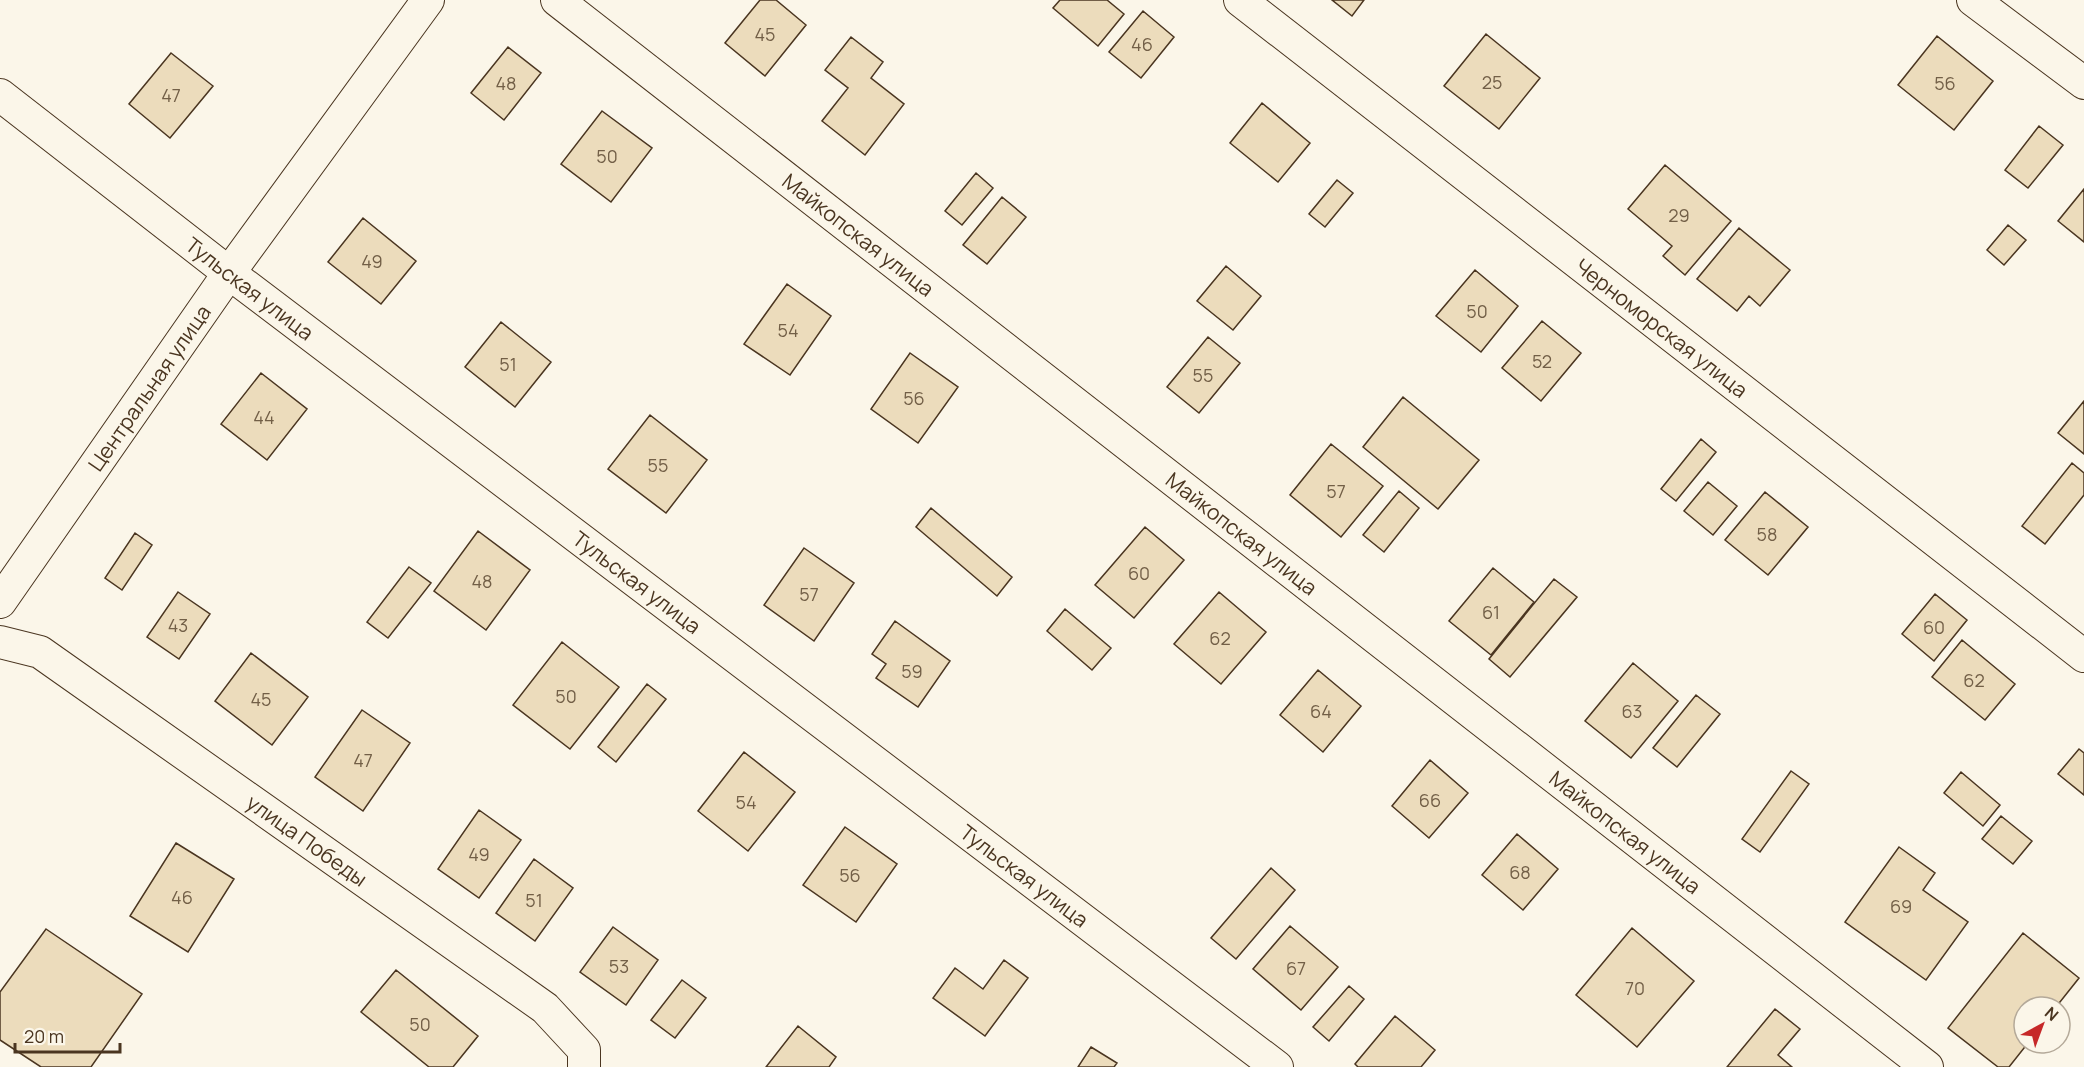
<svg xmlns="http://www.w3.org/2000/svg" width="2084" height="1067" font-family="Manrope,sans-serif">
<style>
.building{fill:#ecdcbc;stroke:#4a3520;stroke-width:1.5}
.lines{fill:none;stroke-linecap:round;stroke-linejoin:round}
.minor-casing{stroke:#4a3520;stroke-width:34}
.minor{stroke:#fbf6e9;stroke-width:32}
.labels{text-anchor:middle;dominant-baseline:central;stroke-width:4.5;stroke-linejoin:round;paint-order:stroke}
.number-label{font-size:18px;fill:#725f47}
.street-label{font-size:21px;fill:#4a3520;stroke:#fbf6e9}
</style>
<rect width="100%" height="100%" fill="#fbf6e9"/>
<path class="building" d="M760,0H776L806,25L765,76L725,43Z
M1060,0H1107L1124,14L1098,46L1053,8Z
M1332,0H1364L1352,16Z
M1143,11L1174,37L1141,78L1109,52Z
M1486,34L1540,78L1499,129L1444,86Z
M1937,36L1993,81L1954,130L1898,85Z
M851,37L883,62L871,78L904,104L865,155L822,121L848,88L825,70Z
M508,47L541,73L504,120L471,93Z
M171,53L213,86L170,138L129,104Z
M1262,103L1310,143L1278,182L1230,143Z
M602,111L652,148L611,202L561,164Z
M2039,126L2063,145L2028,188L2005,170Z
M1665,165L1731,221L1685,275L1663,256L1672,246L1628,209Z
M976,173L993,188L962,225L945,211Z
M1337,180L1353,193L1325,227L1309,214Z
M2084,189V242L2058,221Z
M1002,197L1026,217L987,264L963,245Z
M363,218L416,261L381,304L328,262Z
M2008,225L2026,240L2004,265L1987,250Z
M1739,228L1790,270L1760,306L1749,296L1737,311L1697,279Z
M1226,266L1261,296L1233,330L1197,301Z
M1475,270L1518,306L1481,352L1436,316Z
M787,284L831,316L790,375L744,344Z
M1542,321L1581,353L1541,401L1502,368Z
M501,322L551,362L515,407L465,367Z
M1208,337L1240,363L1199,413L1167,387Z
M910,353L958,387L918,443L871,409Z
M261,373L307,409L267,460L221,424Z
M1403,397L1479,460L1438,509L1363,447Z
M2084,401V454L2058,433Z
M650,415L707,460L666,513L608,469Z
M1701,439L1716,452L1676,501L1661,489Z
M1331,444L1383,486L1341,537L1290,495Z
M2072,463L2084,473V495L2045,544L2022,526Z
M1708,482L1737,506L1713,535L1684,511Z
M1399,491L1419,508L1384,552L1363,535Z
M1765,492L1808,527L1768,575L1725,540Z
M931,508L1012,577L997,596L916,527Z
M1145,527L1184,560L1134,618L1095,585Z
M478,531L530,570L486,630L434,591Z
M135,533L152,545L122,590L105,578Z
M804,548L854,583L814,641L764,605Z
M409,567L431,583L388,638L367,622Z
M1493,568L1534,602L1491,655L1449,621Z
M1554,579L1577,597L1510,677L1489,659Z
M178,592L210,614L179,659L147,637Z
M1219,592L1266,632L1221,684L1174,644Z
M1935,594L1967,620L1934,661L1902,634Z
M1065,609L1111,648L1092,670L1047,631Z
M895,621L950,661L918,707L876,678L886,664L872,654Z
M1962,640L2015,684L1985,720L1932,677Z
M562,642L619,687L570,749L513,705Z
M251,653L308,697L272,745L215,701Z
M1633,663L1678,701L1631,758L1585,721Z
M1318,670L1361,706L1323,752L1280,715Z
M647,684L666,699L616,762L598,747Z
M1696,695L1720,714L1677,767L1653,748Z
M362,710L410,743L363,811L315,777Z
M2079,749L2084,753V795L2058,774Z
M744,752L795,792L748,851L698,811Z
M1430,760L1468,793L1429,838L1392,806Z
M1791,771L1809,784L1760,852L1742,839Z
M1961,772L2000,805L1983,826L1944,793Z
M479,810L521,840L479,898L438,869Z
M2001,816L2032,841L2013,864L1982,839Z
M845,827L897,864L856,922L803,885Z
M1517,834L1558,869L1523,910L1482,875Z
M176,843L234,879L188,952L130,916Z
M1899,847L1935,873L1923,890L1968,922L1926,980L1845,922Z
M534,859L573,888L535,941L496,913Z
M1271,868L1295,890L1236,959L1211,938Z
M1290,926L1338,967L1301,1010L1253,969Z
M613,927L658,960L626,1005L580,972Z
M1632,928L1694,981L1637,1047L1576,995Z
M46,929L142,994L91,1067H41L0,1040V992Z
M2023,933L2079,978L2056,1007H2024V1043H2028L2009,1067H1998L1948,1028Z
M1004,960L1028,978L985,1036L933,998L955,968L983,989Z
M396,970L478,1036L453,1067H429L361,1012Z
M682,980L706,998L675,1038L651,1020Z
M1349,986L1364,999L1329,1041L1313,1027Z
M1775,1009L1800,1029L1778,1055L1792,1067H1727Z
M1395,1016L1435,1050L1421,1067H1358L1355,1064Z
M798,1026L836,1057L829,1067H766Z
M1091,1047L1117,1063L1114,1067H1078Z"/>
<g class="lines">
<g class="minor-casing">
<g id="minor">
<path id="s1" d="M557,0L1927,1067"/>
<path id="s2" d="M1240,0L2084,656"/>
<path d="M1973,0L2084,83"/>
<path id="s3" d="M0,95L229,273L1277,1067"/>
<path id="s4" d="M0,602L229,273L428,0"/>
<path id="s5" d="M0,642L40,652L545,1008L584,1050V1067"/>
</g>
</g>
<use href="#minor" class="minor"/>
</g>
<g class="labels">
<g class="number-label">
<text x="765" y="34">45</text>
<text x="1142" y="44">46</text>
<text x="1492" y="82">25</text>
<text x="506" y="83">48</text>
<text x="1945" y="83">56</text>
<text x="171" y="95">47</text>
<text x="607" y="156">50</text>
<text x="1679" y="215">29</text>
<text x="372" y="261">49</text>
<text x="1477" y="311">50</text>
<text x="788" y="330">54</text>
<text x="1542" y="361">52</text>
<text x="508" y="364">51</text>
<text x="1203" y="375">55</text>
<text x="914" y="398">56</text>
<text x="264" y="417">44</text>
<text x="658" y="465">55</text>
<text x="1336" y="491">57</text>
<text x="1767" y="534">58</text>
<text x="1139" y="573">60</text>
<text x="482" y="581">48</text>
<text x="809" y="594">57</text>
<text x="1491" y="612">61</text>
<text x="178" y="625">43</text>
<text x="1934" y="627">60</text>
<text x="1220" y="638">62</text>
<text x="912" y="671">59</text>
<text x="1974" y="680">62</text>
<text x="566" y="696">50</text>
<text x="261" y="699">45</text>
<text x="1321" y="711">64</text>
<text x="1632" y="711">63</text>
<text x="363" y="760">47</text>
<text x="1430" y="800">66</text>
<text x="746" y="802">54</text>
<text x="479" y="854">49</text>
<text x="1520" y="872">68</text>
<text x="850" y="875">56</text>
<text x="182" y="897">46</text>
<text x="534" y="900">51</text>
<text x="1901" y="906">69</text>
<text x="619" y="966">53</text>
<text x="1296" y="968">67</text>
<text x="1635" y="988">70</text>
<text x="420" y="1024">50</text>
</g>
<g class="street-label">
<text stroke="none"><textPath href="#s1" startOffset="382">Майкопская улица</textPath></text>
<text stroke="none"><textPath href="#s3" startOffset="316">Тульская улица</textPath></text>
<text stroke="none"><textPath href="#s2" startOffset="534">Черноморская улица</textPath></text>
<text stroke="none"><textPath href="#s4" startOffset="261">Центральная улица</textPath></text>
<text stroke="none"><textPath href="#s1" startOffset="868">Майкопская улица</textPath></text>
<text stroke="none"><textPath href="#s3" startOffset="802">Тульская улица</textPath></text>
<text stroke="none"><textPath href="#s1" startOffset="1354">Майкопская улица</textPath></text>
<text stroke="none"><textPath href="#s5" startOffset="368">улица Победы</textPath></text>
<text stroke="none"><textPath href="#s3" startOffset="1288">Тульская улица</textPath></text>
</g>
</g>
<g transform="translate(2042 1025) rotate(41)"><circle r="28" fill="#fbf6e9" stroke="#b4a999" stroke-width="1.5"/>
<path d="M0-4.5L10 22L0 15L-10 22Z" fill="#c62828"/>
<text y="-9" font-size="16" font-weight="bold" text-anchor="middle" fill="#4a3520">N</text>
</g>
<path d="M15 1043v9h105v-9" fill="none" stroke="#4a3520" stroke-width="3"/>
<text x="24" y="1043" font-size="18" fill="#4a3520" stroke="#fbf6e9" stroke-width="4.5" paint-order="stroke">20 m</text>
</svg>
